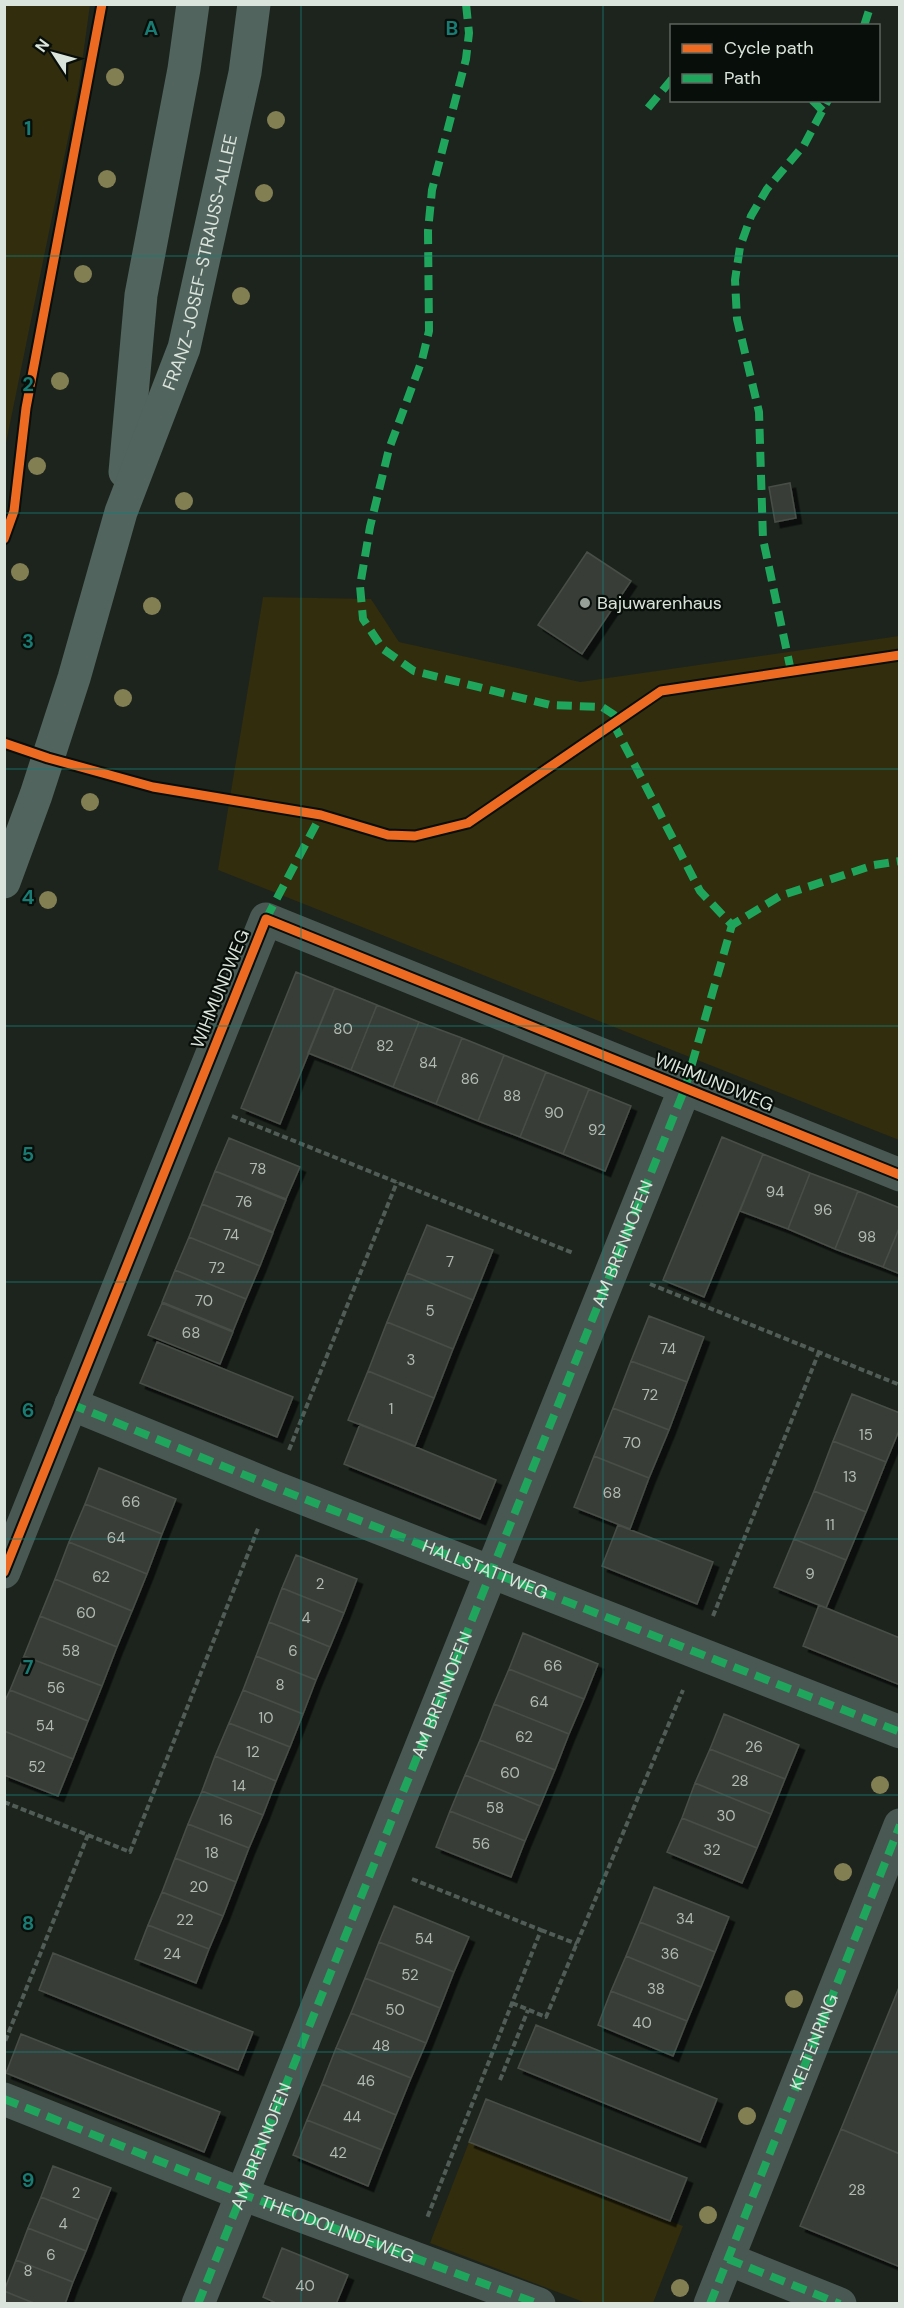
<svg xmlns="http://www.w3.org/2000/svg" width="904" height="2308" font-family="'DM Sans',sans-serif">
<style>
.green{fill:#312d0d}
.building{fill:#383e37;stroke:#494e47;stroke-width:1.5;filter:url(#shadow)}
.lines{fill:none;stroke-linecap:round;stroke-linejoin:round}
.path{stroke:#515c57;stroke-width:4;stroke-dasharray:6 3;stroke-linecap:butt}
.street{stroke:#495853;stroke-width:33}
.secondary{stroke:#51645e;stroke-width:33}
.quiet{stroke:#20a55d;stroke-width:8;stroke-dasharray:15 8;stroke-linecap:butt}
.cycleway-casing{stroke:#080e09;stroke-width:13}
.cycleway{stroke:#ed6a23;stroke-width:9}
.tree{fill:#827f52}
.grid{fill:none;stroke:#197c74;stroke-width:1.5;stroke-opacity:0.55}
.poi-dot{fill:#98a199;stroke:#080e09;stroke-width:2}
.labels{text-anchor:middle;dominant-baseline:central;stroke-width:4.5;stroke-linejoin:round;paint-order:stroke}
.number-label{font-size:15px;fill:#b2bab3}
.street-label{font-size:18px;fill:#dbe4dc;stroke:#080e09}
.poi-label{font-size:18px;fill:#dbe4dc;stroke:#080e09;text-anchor:start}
.grid-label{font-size:20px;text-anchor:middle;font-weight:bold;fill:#197c74;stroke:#080e09;stroke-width:4.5;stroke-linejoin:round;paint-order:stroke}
</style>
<defs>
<filter id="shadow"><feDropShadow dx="5.5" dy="5.5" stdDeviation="0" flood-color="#0009"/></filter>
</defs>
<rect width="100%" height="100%" fill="#1c241d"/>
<path class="green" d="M5,4L90,5L79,85L5,448Z
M263,597L371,599L399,642L580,682L899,636V1140L218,870Z
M469,2142L683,2226L653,2303H586L430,2243Z"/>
<path class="building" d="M790,483L796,518L775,522L769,487Z
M587,552L631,581L582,654L538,625Z
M296,972L335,988L280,1124L241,1108Z
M335,988L377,1005L351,1070L308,1053Z
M377,1005L419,1022L393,1087L351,1070Z
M419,1022L462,1038L436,1104L393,1087Z
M462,1038L504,1055L478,1121L436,1104Z
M504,1055L546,1072L520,1137L478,1121Z
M546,1072L589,1089L563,1154L520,1137Z
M589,1089L631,1106L605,1171L563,1154Z
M722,1137L763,1154L704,1297L663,1280Z
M229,1138L300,1167L286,1199L215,1171Z
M763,1154L810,1173L788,1229L740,1211Z
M215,1171L286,1200L273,1232L202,1204Z
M810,1173L858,1191L835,1249L788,1229Z
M858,1191L900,1208V1226L883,1267L835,1249Z
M202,1204L273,1233L260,1266L189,1237Z
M427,1225L493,1250L473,1300L407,1273Z
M900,1226V1274L883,1267Z
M189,1237L260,1266L246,1299L175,1270Z
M175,1270L246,1299L233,1331L162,1302Z
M407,1273L473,1300L453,1349L387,1322Z
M162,1303L233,1332L220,1364L148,1335Z
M649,1316L704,1337L687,1382L631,1361Z
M387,1322L453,1349L434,1398L368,1371Z
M157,1342L293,1397L277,1437L140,1383Z
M631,1361L687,1382L669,1430L613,1408Z
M368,1371L434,1398L415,1446L348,1420Z
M852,1394L900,1413V1428L886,1462L833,1441Z
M613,1408L669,1430L649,1478L594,1456Z
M360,1424L496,1480L480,1519L344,1464Z
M833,1441L886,1462L866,1512L814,1491Z
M594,1456L649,1478L630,1529L574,1507Z
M99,1468L176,1499L162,1534L85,1504Z
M814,1491L866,1512L846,1560L794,1539Z
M85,1504L162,1534L147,1574L69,1542Z
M618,1525L713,1562L697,1604L602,1566Z
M794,1539L846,1560L826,1608L774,1587Z
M69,1542L147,1574L132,1611L55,1579Z
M296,1555L357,1579L344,1613L282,1588Z
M55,1579L132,1611L117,1647L40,1616Z
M282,1588L344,1613L330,1647L269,1622Z
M819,1605L900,1638V1685L803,1646Z
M40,1616L117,1647L102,1686L24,1656Z
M269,1622L330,1647L316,1680L256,1656Z
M523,1633L598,1664L584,1699L509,1669Z
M24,1656L102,1686L88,1721L10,1690Z
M256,1656L316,1680L303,1714L243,1690Z
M509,1669L584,1699L569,1734L494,1704Z
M10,1690L88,1721L73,1759L4,1731V1703Z
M243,1690L303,1714L290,1747L229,1723Z
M494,1704L569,1734L555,1770L480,1740Z
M724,1714L799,1745L785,1779L710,1749Z
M229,1723L290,1747L276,1781L215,1756Z
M4,1731L73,1759L58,1796L4,1775Z
M480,1740L555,1770L540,1806L465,1775Z
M710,1749L785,1779L771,1814L695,1783Z
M215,1756L276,1781L263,1815L202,1791Z
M465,1775L540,1806L525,1841L450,1811Z
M695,1783L771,1814L757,1848L682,1818Z
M202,1791L263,1815L249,1848L188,1824Z
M450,1811L525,1841L511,1877L436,1847Z
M682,1818L757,1848L742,1883L667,1852Z
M188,1824L249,1848L236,1882L175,1858Z
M175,1858L236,1882L223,1916L162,1892Z
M654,1887L729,1917L715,1952L640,1922Z
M162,1892L223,1916L209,1949L148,1925Z
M394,1906L469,1937L454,1972L379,1942Z
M640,1922L715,1952L701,1987L626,1956Z
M148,1925L209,1949L196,1983L135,1959Z
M379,1942L454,1972L440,2008L365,1978Z
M53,1953L253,2032L238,2070L39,1990Z
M626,1956L701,1987L687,2021L611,1991Z
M365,1978L440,2008L426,2043L351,2013Z
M900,1985V2154L841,2129Z
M611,1991L687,2021L673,2056L598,2025Z
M351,2013L426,2043L411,2078L336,2048Z
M536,2025L717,2099L700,2142L518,2068Z
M21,2034L220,2112L204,2152L6,2073Z
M336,2048L411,2078L396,2115L322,2084Z
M322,2084L396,2115L382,2150L307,2120Z
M486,2099L687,2178L670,2221L469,2142Z
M307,2120L382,2150L368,2186L293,2155Z
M841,2129L900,2154V2267L800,2226Z
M53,2166L111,2188L98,2220L41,2197Z
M41,2197L98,2220L86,2251L28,2228Z
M28,2228L86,2251L73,2282L16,2260Z
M282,2248L348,2275L336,2304H278L263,2297Z
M16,2260L73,2282L65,2304H36L4,2291Z
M4,2291L36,2304H4Z"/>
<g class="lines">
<path class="path" d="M232,1116L573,1253
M650,1284L900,1385
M289,1450L397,1182
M713,1616L819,1352
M4,1802L88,1835L4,2044
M88,1835L130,1852L259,1526
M412,1879L541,1930L427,2218
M541,1930L577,1944
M512,2003L546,2017L683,1690
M500,2080L528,2010"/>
<g class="street">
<path id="s1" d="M71,1404L274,1487L900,1732"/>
<path d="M4,1572L266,919L900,1175"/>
<path id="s2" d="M4,2099L242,2194L539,2304"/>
<path d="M728,2259L840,2304"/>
<path d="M198,2304L685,1088"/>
<path d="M710,2304L900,1825"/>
</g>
<g class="secondary">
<path d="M125,472L141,295L184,69L193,4"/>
<path id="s3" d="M4,882L36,795L74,678L121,512L184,348L245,73L254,4"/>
</g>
<g class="quiet">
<path d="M466,4L469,33L466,59L432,190L428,231L429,331L422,360L389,449L370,527L360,586L363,619L383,649L414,671L550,705L602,707L619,718"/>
<path d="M864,26L871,4"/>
<path d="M812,100L823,111"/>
<path d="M648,108L672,79"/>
<path d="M791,671L763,539L759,412L737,319L735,280L740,247L751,216L767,189L804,145L828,100"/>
<path d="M613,723L700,891L732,925L780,896L874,865L900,861"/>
<path d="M266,919L321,815"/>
<path d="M71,1404L274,1487L900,1732"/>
<path d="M4,2099L242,2194L539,2304"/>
<path d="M728,2259L840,2304"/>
<path id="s4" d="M198,2304L685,1088L732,925"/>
<path id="s5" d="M710,2304L900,1825"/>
</g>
<g class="cycleway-casing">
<path id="cycleway" d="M4,539L14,511L26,408L102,4
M4,743L48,758L153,787L321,815L388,835L415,836L468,823L661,691L900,655
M4,1572L266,919L900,1175"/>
</g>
<use href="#cycleway" class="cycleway"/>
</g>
<g class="tree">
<circle cx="115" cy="77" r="9"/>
<circle cx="276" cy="120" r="9"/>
<circle cx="107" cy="179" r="9"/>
<circle cx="264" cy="193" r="9"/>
<circle cx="83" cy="274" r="9"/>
<circle cx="241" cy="296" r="9"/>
<circle cx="60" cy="381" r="9"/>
<circle cx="37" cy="466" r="9"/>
<circle cx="184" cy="501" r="9"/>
<circle cx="20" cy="572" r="9"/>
<circle cx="152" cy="606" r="9"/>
<circle cx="123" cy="698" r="9"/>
<circle cx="90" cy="802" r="9"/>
<circle cx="48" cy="900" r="9"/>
<circle cx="880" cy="1785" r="9"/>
<circle cx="843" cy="1872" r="9"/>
<circle cx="794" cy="1999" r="9"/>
<circle cx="747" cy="2116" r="9"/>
<circle cx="708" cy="2215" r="9"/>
<circle cx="680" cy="2288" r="9"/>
</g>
<path class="grid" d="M301,4V2304M603,4V2304M4,256H900M4,513H900M4,769H900M4,1026H900M4,1282H900M4,1539H900M4,1795H900M4,2052H900"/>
<circle class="poi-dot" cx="585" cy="603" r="6"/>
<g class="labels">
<g class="number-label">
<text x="343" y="1029">80</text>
<text x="385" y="1046">82</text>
<text x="428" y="1063">84</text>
<text x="470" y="1079">86</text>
<text x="512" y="1096">88</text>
<text x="554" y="1113">90</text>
<text x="597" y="1130">92</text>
<text x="258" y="1169">78</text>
<text x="775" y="1192">94</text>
<text x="244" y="1202">76</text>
<text x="823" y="1210">96</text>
<text x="231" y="1235">74</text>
<text x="867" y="1237">98</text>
<text x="450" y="1262">7</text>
<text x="217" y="1268">72</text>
<text x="204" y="1301">70</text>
<text x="430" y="1311">5</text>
<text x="191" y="1333">68</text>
<text x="668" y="1349">74</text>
<text x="411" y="1360">3</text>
<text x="650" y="1395">72</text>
<text x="391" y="1409">1</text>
<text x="866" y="1435">15</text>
<text x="632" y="1443">70</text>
<text x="850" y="1477">13</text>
<text x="612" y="1493">68</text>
<text x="131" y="1502">66</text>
<text x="830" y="1525">11</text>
<text x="116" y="1538">64</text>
<text x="810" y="1574">9</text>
<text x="101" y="1577">62</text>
<text x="320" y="1584">2</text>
<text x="86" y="1613">60</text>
<text x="306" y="1618">4</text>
<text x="71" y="1651">58</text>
<text x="293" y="1651">6</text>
<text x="553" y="1666">66</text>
<text x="280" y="1685">8</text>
<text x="56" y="1688">56</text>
<text x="539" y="1702">64</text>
<text x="266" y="1718">10</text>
<text x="45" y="1726">54</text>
<text x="524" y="1737">62</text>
<text x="754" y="1747">26</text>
<text x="253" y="1752">12</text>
<text x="37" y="1767">52</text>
<text x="510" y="1773">60</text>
<text x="740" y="1781">28</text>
<text x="239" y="1786">14</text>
<text x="495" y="1808">58</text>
<text x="726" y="1816">30</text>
<text x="226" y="1820">16</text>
<text x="481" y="1844">56</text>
<text x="712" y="1850">32</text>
<text x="212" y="1853">18</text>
<text x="199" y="1887">20</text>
<text x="685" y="1919">34</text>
<text x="185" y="1920">22</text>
<text x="424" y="1939">54</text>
<text x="172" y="1954">24</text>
<text x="670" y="1954">36</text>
<text x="410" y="1975">52</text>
<text x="656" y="1989">38</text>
<text x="395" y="2010">50</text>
<text x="642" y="2023">40</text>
<text x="381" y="2046">48</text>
<text x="366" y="2081">46</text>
<text x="352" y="2117">44</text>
<text x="338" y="2153">42</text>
<text x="857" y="2190">28</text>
<text x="76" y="2193">2</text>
<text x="63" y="2224">4</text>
<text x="51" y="2255">6</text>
<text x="28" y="2271">8</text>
<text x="305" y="2286">40</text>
</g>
<g class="street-label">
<text stroke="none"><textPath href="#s3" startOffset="651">FRANZ-JOSEF-STRAUSS-ALLEE</textPath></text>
<text transform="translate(220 989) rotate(-68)">WIHMUNDWEG</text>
<text transform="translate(714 1082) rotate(22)">WIHMUNDWEG</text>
<text stroke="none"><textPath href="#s4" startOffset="1142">AM BRENNOFEN</textPath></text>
<text stroke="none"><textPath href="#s1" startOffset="446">HALLSTATTWEG</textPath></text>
<text stroke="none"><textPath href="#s4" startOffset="656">AM BRENNOFEN</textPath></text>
<text stroke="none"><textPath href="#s5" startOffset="282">KELTENRING</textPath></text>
<text stroke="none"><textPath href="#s4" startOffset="170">AM BRENNOFEN</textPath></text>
<text stroke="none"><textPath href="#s2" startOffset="358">THEODOLINDEWEG</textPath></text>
</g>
<g class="poi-label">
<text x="597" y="603">Bajuwarenhaus</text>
</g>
</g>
<g class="grid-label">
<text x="151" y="35">A</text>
<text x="452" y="35">B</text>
<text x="28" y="135">1</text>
<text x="28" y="391">2</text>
<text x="28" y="648">3</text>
<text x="28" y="904">4</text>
<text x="28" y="1161">5</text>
<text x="28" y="1417">6</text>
<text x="28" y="1674">7</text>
<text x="28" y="1930">8</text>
<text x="28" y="2187">9</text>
</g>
<rect width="904" height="2308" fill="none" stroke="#dbe4dc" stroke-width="12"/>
<rect x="670" y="24" width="210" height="78" fill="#080e09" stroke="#5c645d" stroke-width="1.5"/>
<rect x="682" y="44" width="30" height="9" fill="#ed6a23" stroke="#5c645d" stroke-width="1.5"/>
<text x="724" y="54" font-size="18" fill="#dbe4dc">Cycle path</text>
<rect x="682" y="74" width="30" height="9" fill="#20a55d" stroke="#5c645d" stroke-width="1.5"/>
<text x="724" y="84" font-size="18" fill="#dbe4dc">Path</text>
<g transform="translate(54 54) rotate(306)" stroke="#080e09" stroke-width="4.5" paint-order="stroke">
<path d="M0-4.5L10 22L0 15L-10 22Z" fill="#dbe4dc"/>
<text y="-9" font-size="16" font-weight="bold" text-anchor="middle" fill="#dbe4dc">N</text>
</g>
</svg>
